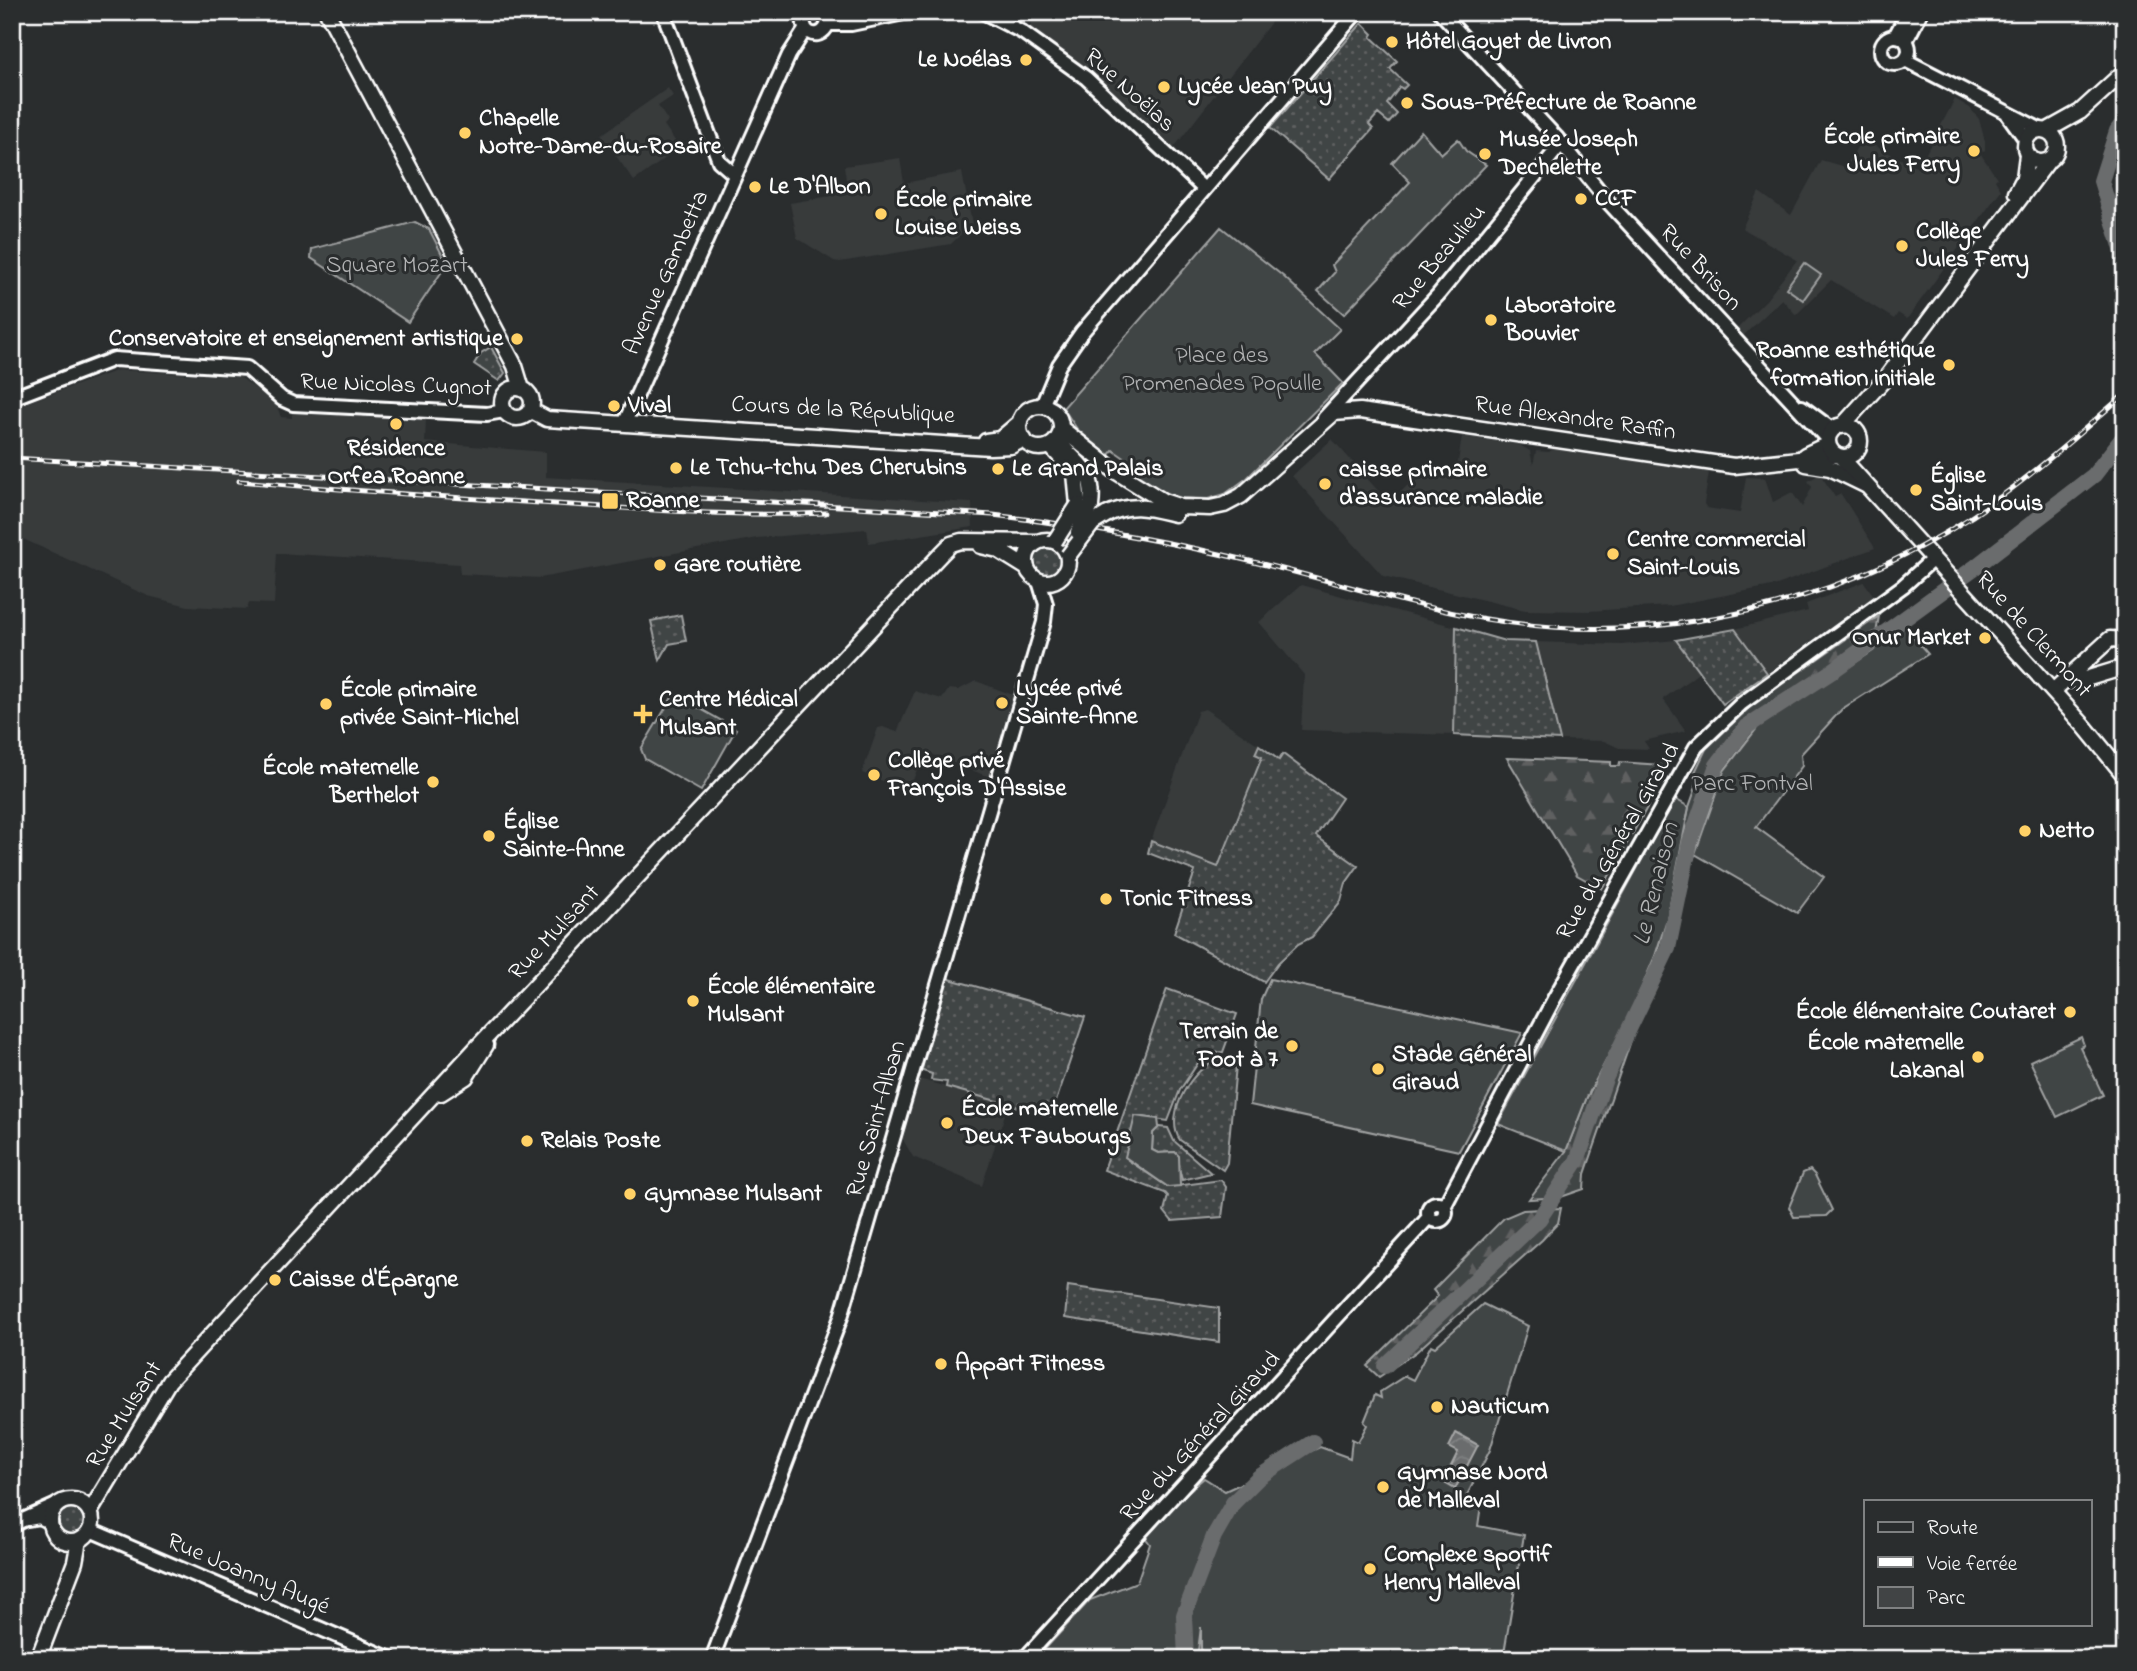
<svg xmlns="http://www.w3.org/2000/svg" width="2137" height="1671" font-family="'Indie Flower',sans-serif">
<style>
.built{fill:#373a3b}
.grass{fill:url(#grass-dots);stroke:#a0a2a2;stroke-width:2}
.forest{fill:url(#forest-firs);stroke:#a0a2a2;stroke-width:2}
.park{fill:#414445;stroke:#a0a2a2;stroke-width:2}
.water{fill:url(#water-waves);stroke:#a6a7a7;stroke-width:2}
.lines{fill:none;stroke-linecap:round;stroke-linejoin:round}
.river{stroke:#6a6c6d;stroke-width:16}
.tertiary-casing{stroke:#fff;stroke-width:18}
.secondary-casing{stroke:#fff;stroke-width:19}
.primary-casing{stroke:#fff;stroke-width:19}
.tertiary{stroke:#2a2d2e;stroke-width:12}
.secondary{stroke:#2a2d2e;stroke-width:14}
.primary{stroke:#2a2d2e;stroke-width:14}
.rail-casing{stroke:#fff;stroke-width:5}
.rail{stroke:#2a2d2e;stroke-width:2.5;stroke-dasharray:8;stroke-linecap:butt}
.secondary-bridge-casing{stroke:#fff;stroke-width:19;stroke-linecap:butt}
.secondary-bridge{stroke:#2a2d2e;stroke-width:14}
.poi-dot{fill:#ffd166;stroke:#2a2d2e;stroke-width:2.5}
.labels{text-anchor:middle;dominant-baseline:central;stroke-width:6;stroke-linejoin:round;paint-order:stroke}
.poi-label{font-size:24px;font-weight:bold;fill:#fff;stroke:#2a2d2e;text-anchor:start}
.street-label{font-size:24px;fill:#fff;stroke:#2a2d2e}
.park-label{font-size:24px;fill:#b3b4b5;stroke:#2a2d2e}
.water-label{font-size:26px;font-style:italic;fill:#b4b6b6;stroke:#2a2d2e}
</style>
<defs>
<pattern id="grass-dots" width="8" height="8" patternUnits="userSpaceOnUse" patternTransform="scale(1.75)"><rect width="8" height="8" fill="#414445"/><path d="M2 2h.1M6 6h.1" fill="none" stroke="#5e6061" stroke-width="1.8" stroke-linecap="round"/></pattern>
<pattern id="forest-firs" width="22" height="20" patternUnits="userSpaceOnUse" patternTransform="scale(1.75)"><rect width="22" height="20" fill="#414445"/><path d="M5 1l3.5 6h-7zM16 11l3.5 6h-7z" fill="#5e6061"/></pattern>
<pattern id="water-waves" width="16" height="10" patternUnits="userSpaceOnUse" patternTransform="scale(1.75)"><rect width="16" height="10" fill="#6a6c6d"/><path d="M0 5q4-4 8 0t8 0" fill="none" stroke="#808283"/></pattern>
</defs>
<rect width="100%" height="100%" fill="#2a2d2e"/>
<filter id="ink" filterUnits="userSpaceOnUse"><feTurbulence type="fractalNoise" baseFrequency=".0143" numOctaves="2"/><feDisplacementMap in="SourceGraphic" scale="14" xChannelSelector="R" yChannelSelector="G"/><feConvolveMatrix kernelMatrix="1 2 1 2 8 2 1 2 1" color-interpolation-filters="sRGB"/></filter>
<g filter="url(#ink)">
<path class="built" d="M1030,12H1279L1173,149L1156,133L1161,126L1156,121L1149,127L1086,68L1031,29Z
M668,88L673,96L658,106L668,121L664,125L680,148L634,181L601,135Z
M1955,99L1970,108L1979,119L1985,141V150L1980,153L1997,178L1995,180L2001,190L1907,319L1898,313L1894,319L1831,280L1796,315L1782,299L1743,336L1737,329L1766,300L1797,260L1742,228L1759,192L1791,215L1821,160L1845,167L1862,139L1918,168Z
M900,158L904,183L962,172L972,224L951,244L840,262L834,261L797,238L790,203L848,193L844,166Z
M118,370L240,377L276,404L281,417L292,418V413L426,420L425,442L546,452V477L972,503L973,527L869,543L867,529L757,538L540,578L460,574L459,564L277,553L274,604L249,603L247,609L188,606L148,596L12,534V408Z
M1462,436L1518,444L1530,451L1533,465L1536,451L1549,452L1553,449L1709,472L1704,504L1707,508L1740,513L1746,477L1765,478L1773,502L1792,492L1802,507L1812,487L1808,481L1820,474L1835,497L1841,494L1875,548L1777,585L1670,606L1589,611L1525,610L1383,576L1292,476L1332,439L1389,503L1430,464L1457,468Z
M1864,582L1874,596L1767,673L1735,629L1808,611L1806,604Z
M1301,585L1456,627L1454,735L1301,730L1304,675L1259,622Z
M1676,640L1700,672L1663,699L1686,731L1644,741L1649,749L1619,748L1604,741L1560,740L1536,642L1621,645Z
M976,681L1013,695L989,777L924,751L909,791L862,773L878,728L883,727L897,732L915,691L942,699L949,689L958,690Z
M1205,709L1259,745L1256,754L1262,757L1218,868L1151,841L1198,711Z
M919,1079L1008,1105L982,1186L913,1157L902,1138Z"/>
<path class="grass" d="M1362,23L1373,34L1371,37L1397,61L1390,69L1407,85L1403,89L1400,87L1387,104L1397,114L1389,123L1378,114L1369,124L1373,129L1329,179L1270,128Z
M491,347L505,373L499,381L474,364L481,353Z
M1034 561a14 14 0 1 1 28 0a14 14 0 1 1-28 0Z
M681,615L686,641L669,644L660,660L651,621Z
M1456,627L1505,641L1536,642L1560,740L1454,735Z
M1735,629L1767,673L1723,704L1676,640Z
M1259,745L1279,760L1283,754L1342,798L1316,836L1358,866L1346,883L1341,901L1312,937L1298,944L1278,963L1264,982L1174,933L1195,871L1148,853L1151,841L1218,867L1262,757L1255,754Z
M946,978L1085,1017L1051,1116L946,1087L947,1082L931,1080L932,1074L917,1069Z
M1167,989L1237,1014L1223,1052L1204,1054L1180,1090L1168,1121L1135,1116L1128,1160L1168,1187L1221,1180L1226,1187L1222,1217L1172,1221L1164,1211L1168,1196L1165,1193L1104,1170Z
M1220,1059H1231L1236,1065L1227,1163L1223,1170L1180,1140C1163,1115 1193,1065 1220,1059Z
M1159,1127L1168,1128L1174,1141L1211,1173L1182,1180L1175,1152L1158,1153L1152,1150L1153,1133Z
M1068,1286L1219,1308V1342L1065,1318Z
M58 1520a14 14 0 1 1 28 0a14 14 0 1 1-28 0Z"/>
<path class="forest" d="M1879,616L1873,651L1758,727L1724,771L1585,1174L1584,1189L1561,1197L1529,1199L1566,1151L1587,1097L1630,1015L1655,956L1667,919L1689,807L1696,787L1695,772L1706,749L1752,705Z
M1507,758L1611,762V766H1619L1620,762L1661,765L1665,775L1602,889L1577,875Z
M1561,1208L1558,1223L1542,1240L1416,1352L1379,1377L1367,1366L1438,1296L1433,1290L1504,1218L1523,1210Z"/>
<path class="park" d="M1421,131L1441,154L1458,139L1466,151L1486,165L1344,314L1318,291L1335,272L1332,265L1410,182L1392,163Z
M415,222L429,229L447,264L408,322L311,258L312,249Z
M1221,227L1284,277L1340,329L1315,354L1343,383L1247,478L1225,494L1208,499L1176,498L1166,495L1132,473L1136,466L1113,450L1108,456L1077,429L1063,408Z
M1804,263L1821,275L1803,300L1786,288Z
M1903,625L1928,654L1842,709L1801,754L1802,766L1756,827L1824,877L1797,913L1695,854L1724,771L1758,727L1873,651Z
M674,694L736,729L701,791L645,759L641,749Z
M1675,799L1689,807L1667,919L1655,956L1630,1015L1587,1097L1566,1151L1498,1124Z
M1270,979L1499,1028L1522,1033L1459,1151L1250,1105L1261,999Z
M2081,1037L2084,1045L2080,1047L2103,1095L2057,1117L2030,1061Z
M1135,1116L1158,1119L1159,1127L1153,1133L1152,1150L1158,1153L1175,1152L1179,1156L1180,1186L1168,1187L1125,1157Z
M1810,1170L1815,1175L1832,1210L1826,1216L1794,1217L1789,1207L1803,1173Z
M1483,1304L1528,1326L1490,1450L1466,1497L1481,1505L1478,1526L1524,1535L1503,1659H1201V1627L1197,1659H1036L1090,1600L1137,1582L1150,1544L1141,1532L1204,1478L1225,1491L1320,1447L1350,1458L1352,1439L1358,1442L1367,1425L1364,1422L1375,1395L1381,1398L1380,1392L1405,1376L1413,1380L1431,1345L1435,1347Z"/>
<path class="water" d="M1456,1433L1478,1445L1455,1489L1443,1482L1458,1452L1449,1447Z"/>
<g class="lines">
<path class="river" d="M2125,120L2117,131L2101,181L2125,259
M1385,1366L1539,1219L1577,1161L1605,1079L1668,948L1690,842L1717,765L1746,727L1831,672L1974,568L2094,475L2125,435
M1186,1659L1184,1615L1214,1536L1233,1503L1259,1477L1313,1442"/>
<g class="tertiary-casing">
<path id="tertiary" d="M663,12L719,161L735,175
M808,12C794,30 819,45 828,24L823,12
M937,12H943
M983,12L1022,32L1086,78L1204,189
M1440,12L1556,137L1609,203L1828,440
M828,24H851L909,12
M1881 50a14 14 0 1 1 28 0a14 14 0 1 1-28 0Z
M1895,36L1908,12
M1906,41L1921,12
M1905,60L2041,130
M2008,115L2026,140
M12,398L114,359L247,368L282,399L293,404L487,414L504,411
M1042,406L1059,365L1082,332L1357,12
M1802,407L1833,430
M1324,418L1438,295L1562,143
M625,422L789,55L805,30
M1428 1212a9 9 0 1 1 18 0a9 9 0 1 1-18 0Z
M1444,1207L1554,999L1696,747L1741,704L1903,586L1933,559
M28,1519L39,1517L51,1523
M12,1525L61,1503
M90,1530L391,1659
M712,1659L841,1317L1044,622L1046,604L1039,581
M1024,1659L1429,1217"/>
</g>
<g class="secondary-casing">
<path id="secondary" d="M327,12L515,366L522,389
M502 403a15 15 0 1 1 30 0a15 15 0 1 1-30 0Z
M1019 427a21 21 0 1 1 42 0a21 21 0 1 1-42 0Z
M530,410L547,419L990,447L1011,446L1024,439
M1061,428L1115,471L1163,501L1181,507L1210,508L1224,505L1241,496L1334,413L1360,411L1734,466L1836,455
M1057,439C1075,466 1096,466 1091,506
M986,441L1000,439L1020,422
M1053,449L1075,473L1078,505
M1805,455L1828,444
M1806,464L1830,468L1865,485
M1106,515C1131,502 1149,508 1175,514
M1026 561a21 21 0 1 1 42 0a21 21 0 1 1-42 0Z
M981,546L998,550L1027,568
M2066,680L2079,681L2125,667
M2053,691L2110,639L2125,640
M441,1093L466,1077L486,1045
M50 1521a21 21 0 1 1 42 0a21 21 0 1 1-42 0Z
M90,1512L169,1381L482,1042L942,553L951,544L961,541L1036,542
M38,1659L75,1562L79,1540"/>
</g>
<g class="primary-casing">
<path id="primary" d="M2025 146a16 16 0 1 1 32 0a16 16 0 1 1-32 0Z
M2046,131L2080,112L2125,71
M2016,193L2024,178L2027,155
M1828 441a16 16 0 1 1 32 0a16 16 0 1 1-32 0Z
M1842,426L1889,374L2048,161
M1841,457L2085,727L2125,776"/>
</g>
<use href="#tertiary" class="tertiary"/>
<use href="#secondary" class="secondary"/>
<use href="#primary" class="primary"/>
<g class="rail-casing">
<path id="rail" d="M12,458L993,515C1084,526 1173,542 1262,564C1337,582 1410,606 1486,619C1666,650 1857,602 2003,495C2046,464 2085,428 2125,394
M239,481C355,491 471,499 588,506C667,511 746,517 826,513"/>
</g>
<use href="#rail" class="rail"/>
<g class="secondary-bridge-casing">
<path id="secondary-bridge" d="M1078,532L1091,506
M1055,541L1078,505
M1068,556L1093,523L1106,515"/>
</g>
<use href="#secondary-bridge" class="secondary-bridge"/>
</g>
</g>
<g class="poi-dot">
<circle cx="1392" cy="42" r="7"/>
<circle cx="1026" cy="60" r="7"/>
<circle cx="1164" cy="87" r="7"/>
<circle cx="1407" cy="103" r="7"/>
<circle cx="465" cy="133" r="7"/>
<circle cx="1974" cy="151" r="7"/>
<circle cx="1485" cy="154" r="7"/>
<circle cx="755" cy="187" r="7"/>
<circle cx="1581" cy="199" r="7"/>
<circle cx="881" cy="214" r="7"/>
<circle cx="1902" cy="246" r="7"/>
<circle cx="1491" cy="320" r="7"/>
<circle cx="517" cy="339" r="7"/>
<circle cx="1949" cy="365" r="7"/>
<circle cx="614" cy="406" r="7"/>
<circle cx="396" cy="424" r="7"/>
<circle cx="676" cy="468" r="7"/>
<circle cx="998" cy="469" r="7"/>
<circle cx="1325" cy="484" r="7"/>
<circle cx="1916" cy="490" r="7"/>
<rect x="601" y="492" width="18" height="18" rx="3.5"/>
<circle cx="1613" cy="554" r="7"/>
<circle cx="660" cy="565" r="7"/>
<circle cx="1985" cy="638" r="7"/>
<circle cx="1002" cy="703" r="7"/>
<circle cx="326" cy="704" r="7"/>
<path d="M639.5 703.5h7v7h7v7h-7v7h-7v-7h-7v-7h7z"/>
<circle cx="874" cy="775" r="7"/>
<circle cx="433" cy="782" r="7"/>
<circle cx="2025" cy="831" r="7"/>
<circle cx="489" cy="836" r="7"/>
<circle cx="1106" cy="899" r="7"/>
<circle cx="693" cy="1001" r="7"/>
<circle cx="2070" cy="1012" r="7"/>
<circle cx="1292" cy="1046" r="7"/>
<circle cx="1978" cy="1057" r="7"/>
<circle cx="1378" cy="1069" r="7"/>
<circle cx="947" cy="1123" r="7"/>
<circle cx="527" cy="1141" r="7"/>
<circle cx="630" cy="1194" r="7"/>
<circle cx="275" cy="1280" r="7"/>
<circle cx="941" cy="1364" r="7"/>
<circle cx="1437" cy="1407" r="7"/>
<circle cx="1383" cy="1487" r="7"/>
<circle cx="1370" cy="1569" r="7"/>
</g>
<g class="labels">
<g class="poi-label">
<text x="1406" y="42">Hôtel Goyet de Livron</text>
<text x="1012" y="60" text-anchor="end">Le Noélas</text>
<text x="1178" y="87">Lycée Jean Puy</text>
<text x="1421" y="103">Sous-Préfecture de Roanne</text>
<text x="479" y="119">Chapelle<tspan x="479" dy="28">Notre-Dame-du-Rosaire</tspan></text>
<text x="1960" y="137" text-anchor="end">École primaire<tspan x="1960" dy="28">Jules Ferry</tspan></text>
<text x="1499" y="140">Musée Joseph<tspan x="1499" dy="28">Dechelette</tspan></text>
<text x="769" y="187">Le D'Albon</text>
<text x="1595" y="199">CCF</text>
<text x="895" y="200">École primaire<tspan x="895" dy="28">Louise Weiss</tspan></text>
<text x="1916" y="232">Collège<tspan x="1916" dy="28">Jules Ferry</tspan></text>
<text x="1505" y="306">Laboratoire<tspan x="1505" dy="28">Bouvier</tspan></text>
<text x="503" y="339" text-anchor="end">Conservatoire et enseignement artistique</text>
<text x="1935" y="351" text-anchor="end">Roanne esthétique<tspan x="1935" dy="28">formation initiale</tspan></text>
<text x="628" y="406">Vival</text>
<text x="396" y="449" text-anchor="middle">Résidence<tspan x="396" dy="28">Orfea Roanne</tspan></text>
<text x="690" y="468">Le Tchu-tchu Des Cherubins</text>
<text x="1012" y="469">Le Grand Palais</text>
<text x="1339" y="470">caisse primaire<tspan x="1339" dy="28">d'assurance maladie</tspan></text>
<text x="1930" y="476">Église<tspan x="1930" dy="28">Saint-Louis</tspan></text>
<text x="626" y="501">Roanne</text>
<text x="1627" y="540">Centre commercial<tspan x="1627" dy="28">Saint-Louis</tspan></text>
<text x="674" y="565">Gare routière</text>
<text x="1971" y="638" text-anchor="end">Onur Market</text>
<text x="1016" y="689">Lycée privé<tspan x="1016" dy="28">Sainte-Anne</tspan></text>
<text x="340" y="690">École primaire<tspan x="340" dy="28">privée Saint-Michel</tspan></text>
<text x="659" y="700">Centre Médical<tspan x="659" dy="28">Mulsant</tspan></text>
<text x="888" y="761">Collège privé<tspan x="888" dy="28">François D'Assise</tspan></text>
<text x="419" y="768" text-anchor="end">École maternelle<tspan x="419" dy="28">Berthelot</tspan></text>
<text x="503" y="822">Église<tspan x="503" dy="28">Sainte-Anne</tspan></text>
<text x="2039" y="831">Netto</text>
<text x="1120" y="899">Tonic Fitness</text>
<text x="707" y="987">École élémentaire<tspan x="707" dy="28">Mulsant</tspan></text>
<text x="2056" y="1012" text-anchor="end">École élémentaire Coutaret</text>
<text x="1278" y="1032" text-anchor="end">Terrain de<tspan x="1278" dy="28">Foot à 7</tspan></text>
<text x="1964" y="1043" text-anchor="end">École maternelle<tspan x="1964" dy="28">Lakanal</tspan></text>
<text x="1392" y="1055">Stade Général<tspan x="1392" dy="28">Giraud</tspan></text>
<text x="961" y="1109">École maternelle<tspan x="961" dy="28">Deux Faubourgs</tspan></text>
<text x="541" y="1141">Relais Poste</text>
<text x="644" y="1194">Gymnase Mulsant</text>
<text x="289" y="1280">Caisse d'Épargne</text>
<text x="955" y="1364">Appart Fitness</text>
<text x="1451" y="1407">Nauticum</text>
<text x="1397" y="1473">Gymnase Nord<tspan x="1397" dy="28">de Malleval</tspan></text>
<text x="1384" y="1555">Complexe sportif<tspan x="1384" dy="28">Henry Malleval</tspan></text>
</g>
<g class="street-label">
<text transform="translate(1129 91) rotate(42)">Rue Noëlas</text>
<text transform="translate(1440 258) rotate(-50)">Rue Beaulieu</text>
<text transform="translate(1700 268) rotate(47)">Rue Brison</text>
<text transform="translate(667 273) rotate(-66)">Avenue Gambetta</text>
<text transform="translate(396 386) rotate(2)">Rue Nicolas Cugnot</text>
<text transform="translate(843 411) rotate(3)">Cours de la République</text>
<text transform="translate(1575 419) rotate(8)">Rue Alexandre Raffin</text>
<text transform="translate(2033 635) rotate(48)">Rue de Clermont</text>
<text transform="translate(1619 842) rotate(-60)">Rue du Général Giraud</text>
<text transform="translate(555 933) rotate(-47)">Rue Mulsant</text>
<text transform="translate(877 1119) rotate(-74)">Rue Saint-Alban</text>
<text transform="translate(125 1415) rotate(-58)">Rue Mulsant</text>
<text transform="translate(1201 1437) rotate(-47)">Rue du Général Giraud</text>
<text transform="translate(248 1575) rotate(23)">Rue Joanny Augé</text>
</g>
<g class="park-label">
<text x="397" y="266">Square Mozart</text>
<text x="1222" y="356">Place des<tspan x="1222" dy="28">Promenades Populle</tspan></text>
<text x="1752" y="784">Parc Fontval</text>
</g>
<g class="water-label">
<text transform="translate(1657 884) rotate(-76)">Le Renaison</text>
</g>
</g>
<rect width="2137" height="1671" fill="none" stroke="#2a2d2e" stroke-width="42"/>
<rect x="21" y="21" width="2095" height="1629" fill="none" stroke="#fff" stroke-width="2.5" filter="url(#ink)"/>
<rect x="1864" y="1500" width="228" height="126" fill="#2a2d2e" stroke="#7f8182" stroke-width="2"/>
<rect x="1878" y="1522" width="35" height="10" fill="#2a2d2e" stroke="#7f8182" stroke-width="2"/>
<text x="1927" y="1534" font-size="21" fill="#ffffff">Route</text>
<rect x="1878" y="1557" width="35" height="10" fill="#ffffff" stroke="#7f8182" stroke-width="2"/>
<text x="1927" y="1570" font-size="21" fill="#ffffff">Voie ferrée</text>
<rect x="1878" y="1587" width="35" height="21" fill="#414445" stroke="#7f8182" stroke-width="2"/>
<text x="1927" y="1604" font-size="21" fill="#ffffff">Parc</text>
</svg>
